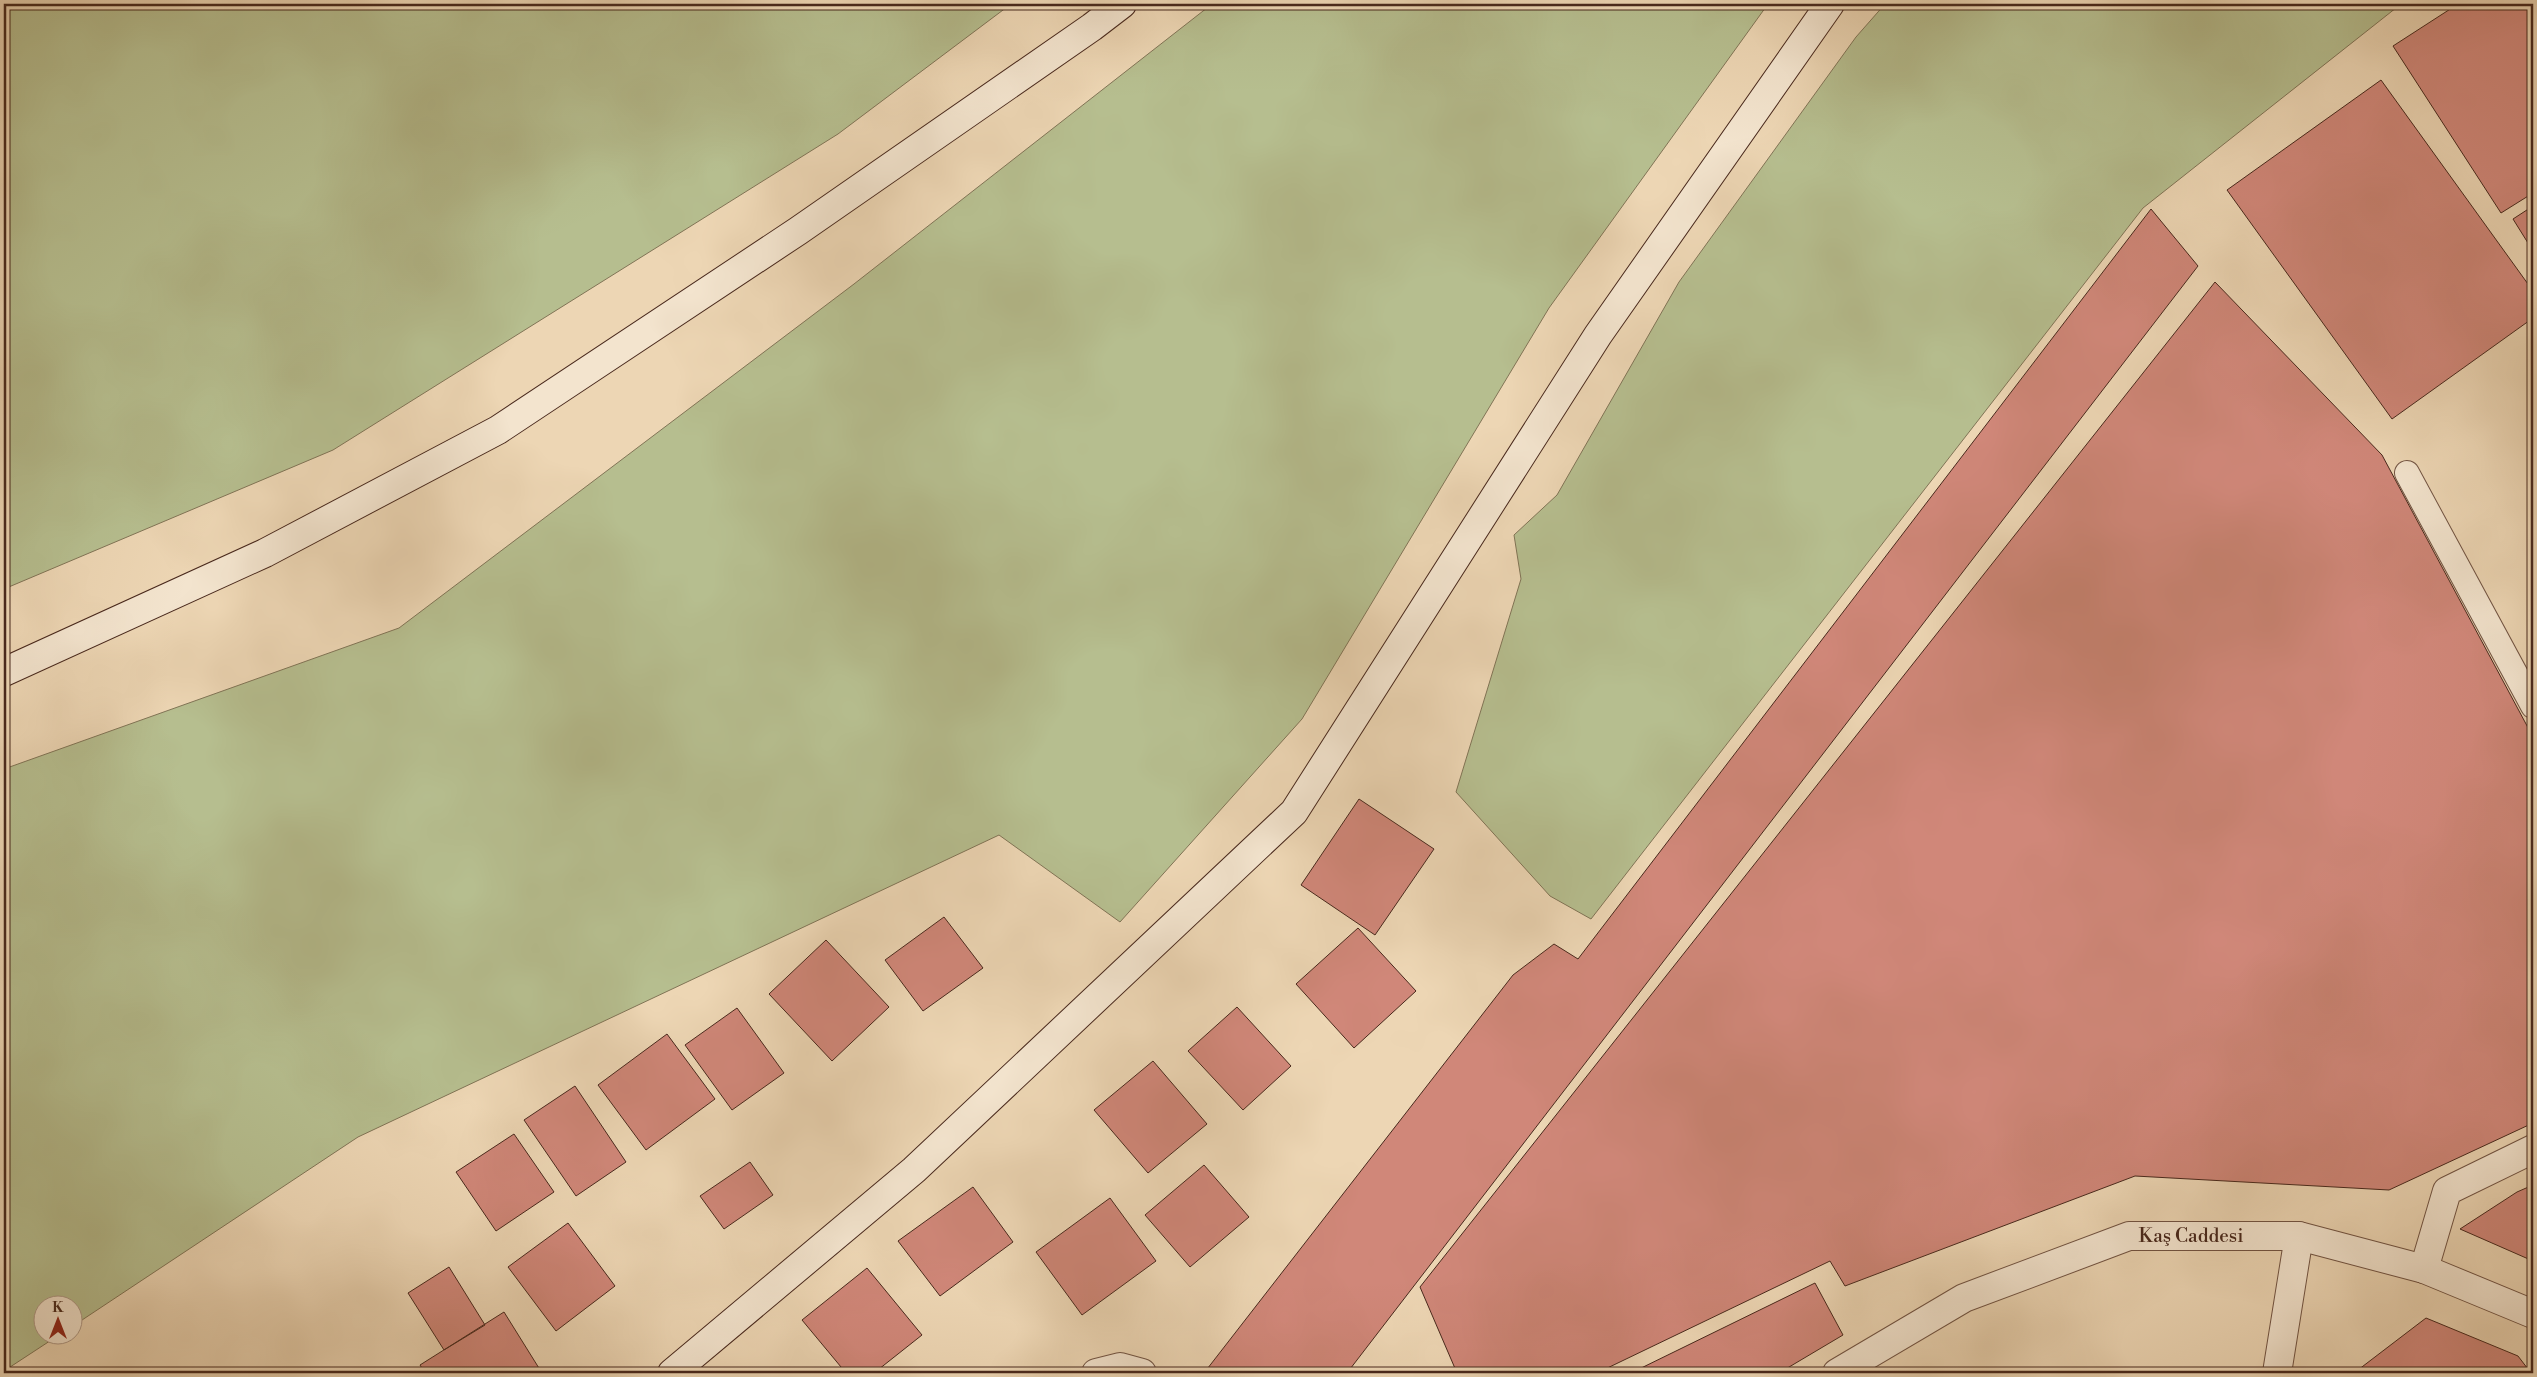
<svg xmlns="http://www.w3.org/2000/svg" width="2537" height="1377" font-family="'Libre Bodoni',serif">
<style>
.green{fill:#b6be8f;stroke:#807456}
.building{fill:#d08779;stroke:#49291d}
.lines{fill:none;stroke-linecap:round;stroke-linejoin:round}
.service-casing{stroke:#725443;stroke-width:26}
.minor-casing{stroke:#725443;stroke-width:30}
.tertiary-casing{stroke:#725443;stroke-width:30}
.secondary-casing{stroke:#49291d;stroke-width:30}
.service{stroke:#f3e4ce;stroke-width:24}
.minor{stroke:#f3e4ce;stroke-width:28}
.tertiary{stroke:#f3e4ce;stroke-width:28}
.secondary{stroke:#f3e4ce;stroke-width:28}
.labels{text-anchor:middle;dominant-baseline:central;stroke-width:4;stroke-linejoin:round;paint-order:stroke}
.street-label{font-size:19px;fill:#49291d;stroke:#f3e4ce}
</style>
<rect width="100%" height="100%" fill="#edd6b4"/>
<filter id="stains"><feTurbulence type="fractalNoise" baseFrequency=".004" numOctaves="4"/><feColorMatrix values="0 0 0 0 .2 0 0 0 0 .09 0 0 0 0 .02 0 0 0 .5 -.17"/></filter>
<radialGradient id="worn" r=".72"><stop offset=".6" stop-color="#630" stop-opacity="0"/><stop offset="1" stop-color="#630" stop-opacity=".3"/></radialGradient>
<path class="green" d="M4,4H1011L838,134L333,450L4,589Z
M1212,4H1768L1549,308L1302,719L1120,922L999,835L358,1137L73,1326L72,1304H42V1334L59,1335L4,1371V769L399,628L854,284Z
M1885,4H2401L2143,208L1591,919L1550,896L1456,792L1521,579L1514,535L1557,495L1679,282L1856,37Z"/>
<path class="building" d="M2458,4H2533V193L2501,213L2393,46Z
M2381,80L2533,291V318L2392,419L2227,190Z
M2533,206V251L2513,219Z
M2151,209L2198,266L1347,1373H1204L1513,975L1554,944L1578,959Z
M2215,282L2382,455L2533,737V1123L2389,1190L2135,1176L1845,1286L1830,1261L1597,1373H1457L1420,1287Z
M1359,799L1434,849L1375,935L1301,885Z
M944,917L983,968L923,1011L885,960Z
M1358,928L1416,991L1354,1048L1296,984Z
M826,940L889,1007L832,1061L769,994Z
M1237,1007L1291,1066L1243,1110L1188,1051Z
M737,1008L784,1073L732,1110L685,1045Z
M667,1034L715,1099L646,1150L598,1085Z
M1153,1061L1207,1124L1148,1173L1094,1110Z
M575,1086L626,1162L576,1196L524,1120Z
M514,1134L554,1192L496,1231L456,1172Z
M750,1162L773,1195L724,1229L700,1196Z
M1204,1165L1249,1217L1190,1267L1145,1215Z
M2533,1185V1261L2460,1229L2517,1192Z
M973,1187L1013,1242L940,1296L898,1241Z
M1110,1198L1156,1261L1082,1315L1036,1252Z
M568,1223L615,1286L556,1331L508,1267Z
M449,1267L485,1325L444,1350L408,1293Z
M867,1268L922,1335L874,1373H846L802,1320Z
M1815,1283L1843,1335L1779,1373H1631Z
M504,1312L542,1373H425L420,1365Z
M2426,1318L2518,1356L2531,1373H2354Z"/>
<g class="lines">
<g class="service-casing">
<path id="service" d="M2407,473L2533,706"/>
</g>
<g class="minor-casing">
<path id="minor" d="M2424,1269L2447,1191L2533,1149
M1096,1373L1120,1367L1142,1373
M2277,1373L2299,1236"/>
</g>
<g class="tertiary-casing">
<path id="tertiary" d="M1837,1373L1964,1298L2129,1236H2299L2424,1269L2533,1314"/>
</g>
<g class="secondary-casing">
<path id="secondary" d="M4,672L265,553L498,430L798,231L1092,27L1122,4
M672,1373L914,1170L1294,812L1598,335L1830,4"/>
</g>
<use href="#service" class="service"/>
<use href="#minor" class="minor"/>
<use href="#tertiary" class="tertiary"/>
<use href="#secondary" class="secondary"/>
</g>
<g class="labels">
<g class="street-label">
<text x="2191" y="1236">Kaş Caddesi</text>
</g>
</g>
<rect width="2537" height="1377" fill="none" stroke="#edd6b4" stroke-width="20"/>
<rect x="5" y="5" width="2527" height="1367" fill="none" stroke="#49291d" stroke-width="2.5"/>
<rect x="10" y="10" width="2517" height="1357" fill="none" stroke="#49291d"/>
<g transform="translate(58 1320)"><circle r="24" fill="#f3e4ce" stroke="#af9987"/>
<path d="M0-4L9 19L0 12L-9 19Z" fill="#8f2418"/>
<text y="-8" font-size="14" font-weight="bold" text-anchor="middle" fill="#49291d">K</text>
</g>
<rect width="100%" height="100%" filter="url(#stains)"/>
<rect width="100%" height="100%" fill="url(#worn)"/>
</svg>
